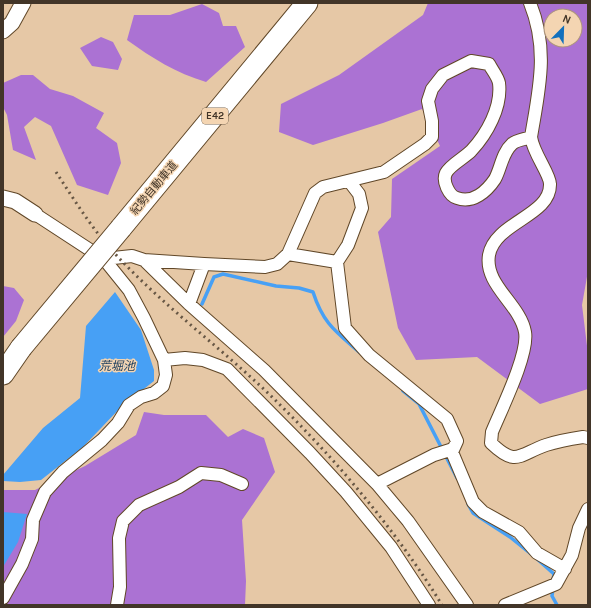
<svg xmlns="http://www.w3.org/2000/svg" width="591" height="608" font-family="Karla,'Noto Sans JP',sans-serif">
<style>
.forest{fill:#ab72d3;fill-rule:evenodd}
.water{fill:#47a0f5}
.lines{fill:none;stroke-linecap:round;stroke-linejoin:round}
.stream{stroke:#47a0f5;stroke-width:3.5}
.minor-casing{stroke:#604728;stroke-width:14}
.tertiary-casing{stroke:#604728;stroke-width:17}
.motorway-casing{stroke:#604728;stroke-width:23}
.minor{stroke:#fff;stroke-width:12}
.tertiary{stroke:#fff;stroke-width:15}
.motorway{stroke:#fff;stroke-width:21}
.rail{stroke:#665644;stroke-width:3;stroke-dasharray:2 4;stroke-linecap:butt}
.motorway-bridge-casing{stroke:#604728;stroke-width:23;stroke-linecap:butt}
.motorway-bridge{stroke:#fff;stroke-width:21}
.labels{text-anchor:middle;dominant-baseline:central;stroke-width:3;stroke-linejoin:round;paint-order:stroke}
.shield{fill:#f4d5b2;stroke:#776551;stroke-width:1}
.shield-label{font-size:10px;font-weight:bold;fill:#423528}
.street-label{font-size:11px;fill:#423528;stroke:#f4d5b2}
.water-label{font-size:12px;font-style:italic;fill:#173a5c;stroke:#f4d5b2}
</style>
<rect width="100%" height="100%" fill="#e6c8a6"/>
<path class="forest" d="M428,3H588V271L582,305L588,354V389L540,404L477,357L416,360L398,328L378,232L391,217L392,179L440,146L422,109L383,123L313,145L279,132L281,104L339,75L423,15ZM551,16H575V40H551Z
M202,4L219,13L223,26H236L245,47L206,82C176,73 152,58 127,40L134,15H170Z
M101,37L113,42L122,59L118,70L92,66L80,48Z
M21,75H33L50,89L73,96L104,113L96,128L117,143L121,163L108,195L77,185L51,126L35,117L24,127L36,160L13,150L7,115L3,107V83Z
M3,286L14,288L24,300L16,321L3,337Z
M144,412L164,415H206L228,437L243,429L264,438L275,472L242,520L246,581L245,605H3V490H35L85,466L136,435Z"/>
<path class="water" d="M115,292L141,330L154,370V381L122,406L83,447L41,480L20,482L3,481V475L43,428L80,398L86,326Z
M3,512L27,514L18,542L3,567Z"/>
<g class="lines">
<path class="stream" d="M202,304L214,277L223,274L276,286L299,288L313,292C323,323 335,331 359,352
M403,391L419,404L457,478
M468,504L473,513L510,537L531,554
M536,558L554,574L553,580
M553,588L552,596L557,605"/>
<g class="minor-casing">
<path id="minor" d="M531,137C533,153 550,174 550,184C551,216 495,222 489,255C484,285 520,304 525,332C529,354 501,410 492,432L491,443C516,467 518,455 546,445C558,441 570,439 583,437L588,438
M349,181L359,194L362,208L348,245L337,262L345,328L369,355L447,419L457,441L452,452L473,502L483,512L519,532L537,553L565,569
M288,254L337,262
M104,259L132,256L144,260L204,264L265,267L277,264L288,254L315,193L323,187L384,172L425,144L432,137V121L428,101L432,89L443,75L471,61L489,64C492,70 498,77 499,83C502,107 487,134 471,151C464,158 450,165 446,173C442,181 449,196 457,198C473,204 487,191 495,179C501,168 502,153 512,144C516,140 526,139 531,137C539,89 549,50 530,3
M144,260L189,304L264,370L377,484L408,521L467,605
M189,304L204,264
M164,360L185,358L203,360L227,369L310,453L346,492L391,547L429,605
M377,484L434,455L453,449
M3,598L22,564L32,539L33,520L45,492L63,472L102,440L118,423L129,405L141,397L154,393L163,386L166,375L164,360L144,318L129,290L104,259L35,214
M117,605L120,587L119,538L123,521L139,505L179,487L201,473L221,475L242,484
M505,605L556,584L572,555L579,528L588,509"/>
</g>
<g class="tertiary-casing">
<path id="tertiary" d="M3,31L12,23L23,3
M3,198L15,201L35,214"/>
</g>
<g class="motorway-casing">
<path id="motorway" d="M121,228L307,3
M3,374L21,348"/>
</g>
<use href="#minor" class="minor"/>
<use href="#tertiary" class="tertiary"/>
<use href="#motorway" class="motorway"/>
<path class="rail" d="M56,172C75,201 94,232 118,257C165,307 221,348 270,395C333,456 396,530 442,605"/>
<g class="motorway-bridge-casing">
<path id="motorway-bridge" d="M21,348L121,228"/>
</g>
<use href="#motorway-bridge" class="motorway-bridge"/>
</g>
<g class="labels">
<rect class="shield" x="202" y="108" width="26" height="16" rx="3"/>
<g class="shield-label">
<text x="215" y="116">E42</text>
</g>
<g class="street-label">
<text transform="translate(154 188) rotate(-50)">紀勢自動車道</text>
</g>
<g class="water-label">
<text x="117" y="366">荒堀池</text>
</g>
</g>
<rect width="591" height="608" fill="none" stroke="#423528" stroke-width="8"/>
<g transform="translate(563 28) rotate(23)"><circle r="19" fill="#f4d5b2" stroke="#ad957b"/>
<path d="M0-3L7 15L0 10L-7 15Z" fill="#1270bd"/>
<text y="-6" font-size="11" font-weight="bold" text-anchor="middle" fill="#423528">N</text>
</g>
</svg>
